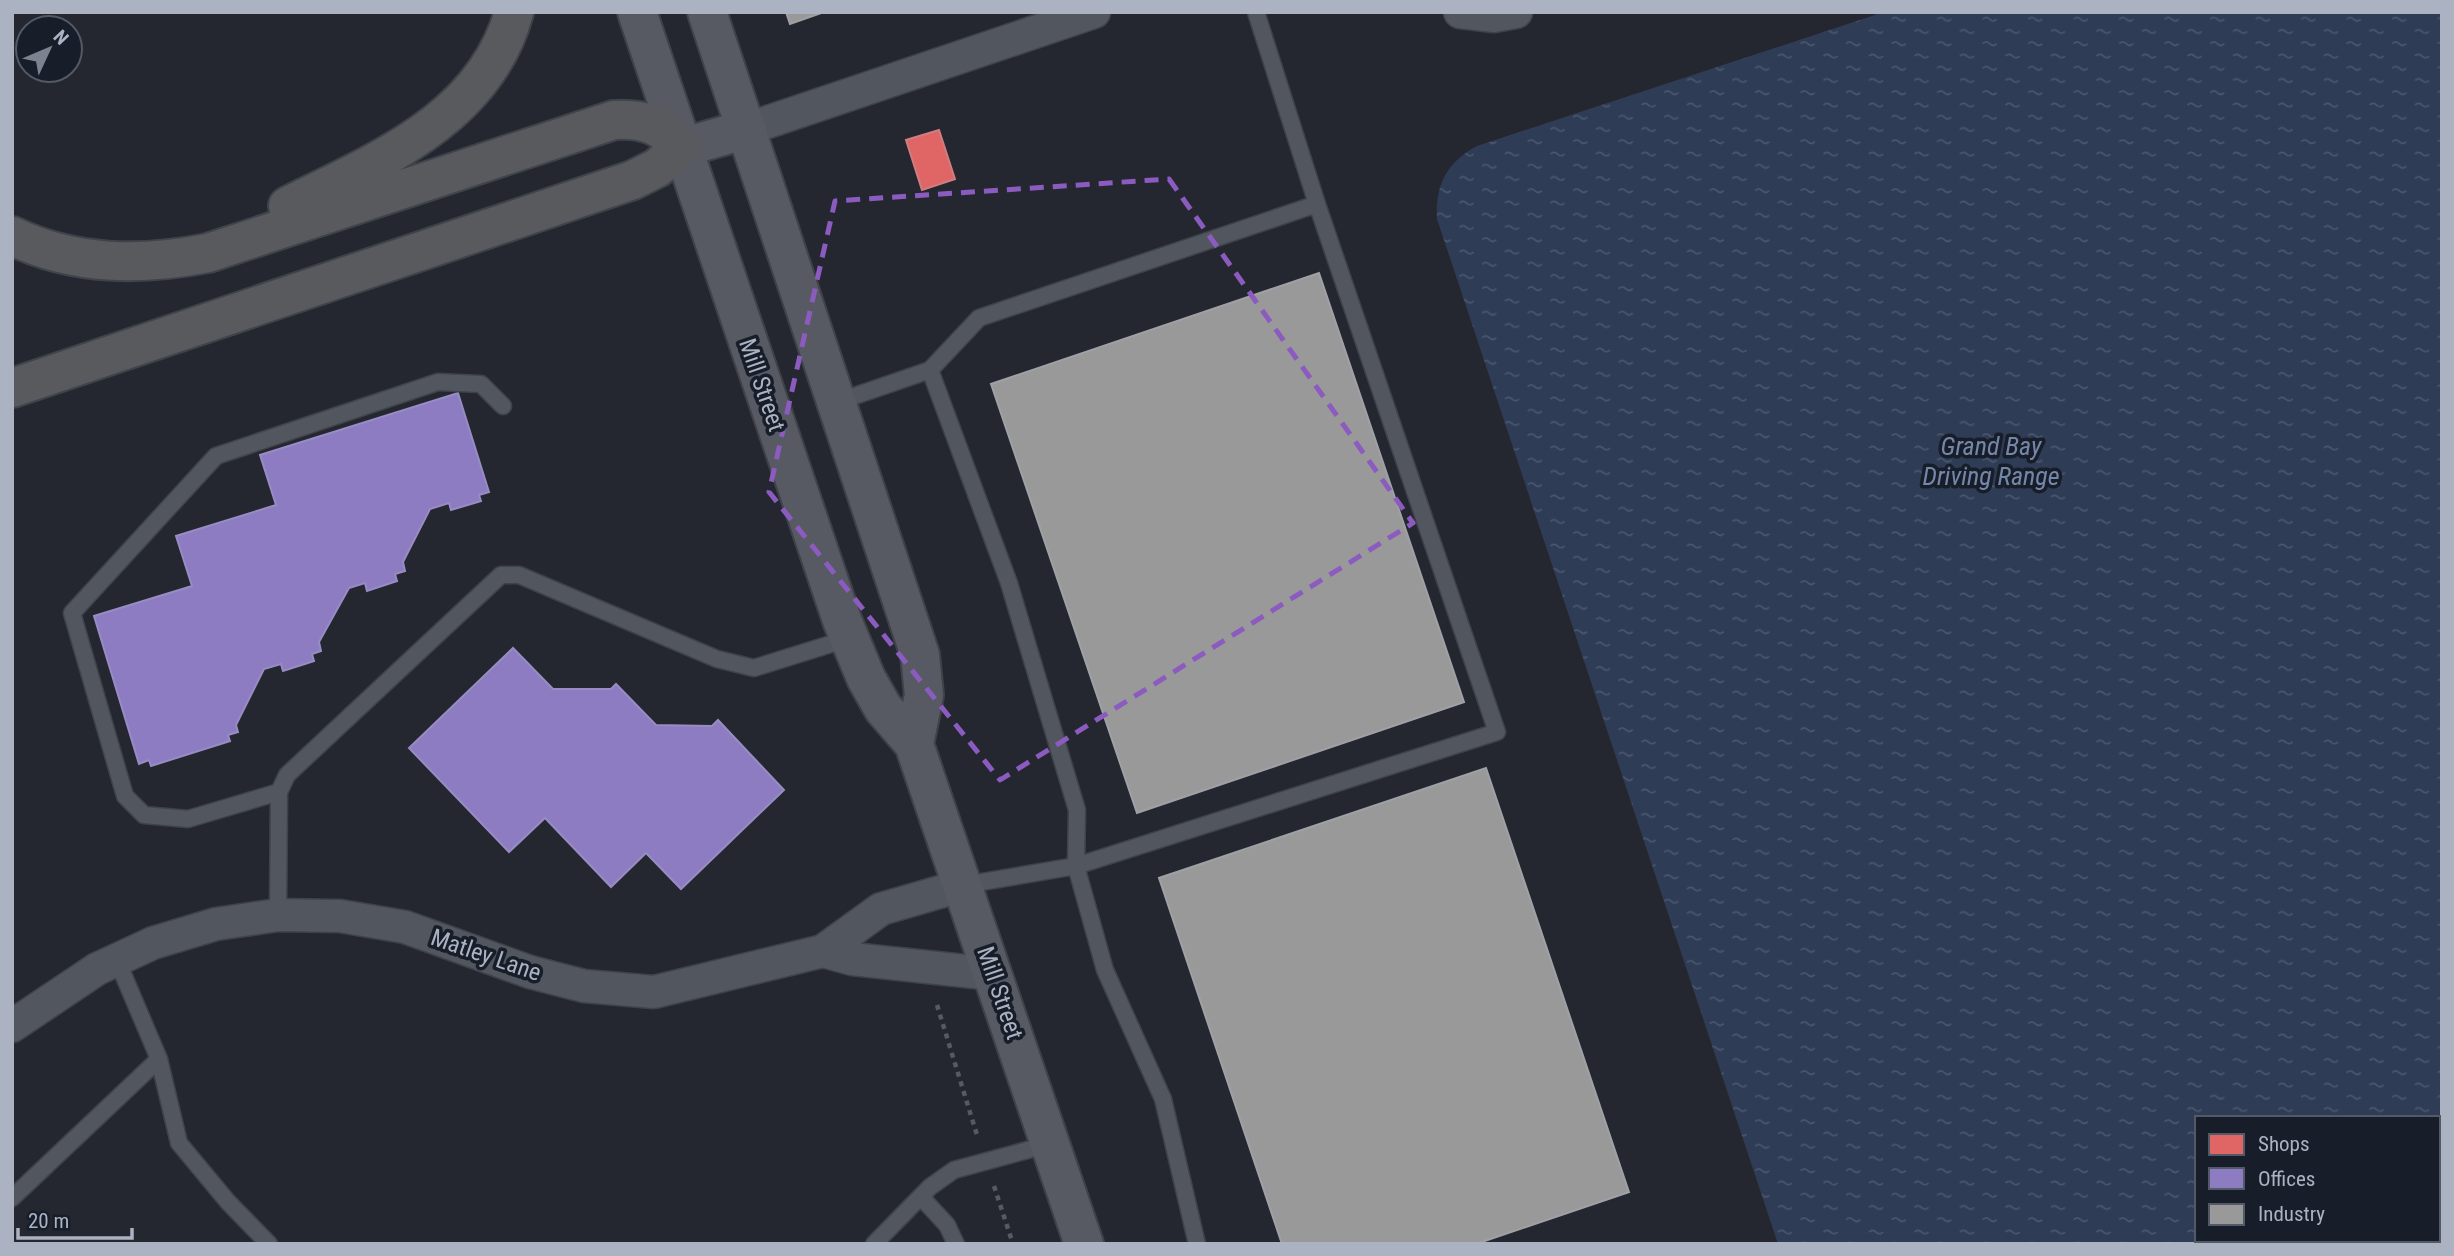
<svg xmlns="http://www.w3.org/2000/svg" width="2454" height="1256" font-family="'Roboto Condensed',sans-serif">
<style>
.water{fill:url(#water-ripples);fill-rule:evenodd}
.shops{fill:#e06666;stroke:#d07d82;stroke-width:2}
.offices{fill:#8e7cc3;stroke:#978cc3;stroke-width:2}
.industry{fill:#999;stroke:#9ea1a6;stroke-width:2}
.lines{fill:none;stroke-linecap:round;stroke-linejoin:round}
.service-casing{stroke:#3f4249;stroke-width:19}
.minor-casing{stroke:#3f4249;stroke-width:35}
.secondary-casing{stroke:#3f4249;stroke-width:42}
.motorway-casing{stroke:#3f434c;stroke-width:42}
.path{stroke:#565a62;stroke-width:4.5;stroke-dasharray:5 5;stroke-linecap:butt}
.service{stroke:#52565e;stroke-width:16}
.minor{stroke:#52565e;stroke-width:32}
.secondary{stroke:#575a63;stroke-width:38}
.motorway{stroke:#585a5e;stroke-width:38}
.marked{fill:none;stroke:#8c5bc0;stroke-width:5;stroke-dasharray:14 9;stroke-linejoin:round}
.labels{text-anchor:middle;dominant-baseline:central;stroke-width:7;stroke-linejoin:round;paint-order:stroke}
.street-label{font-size:24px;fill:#abb3c3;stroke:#181e29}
.water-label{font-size:26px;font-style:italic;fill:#7487ab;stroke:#181e29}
</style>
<defs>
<pattern id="water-ripples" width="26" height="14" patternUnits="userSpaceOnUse" patternTransform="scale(1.75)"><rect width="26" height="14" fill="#2f3c56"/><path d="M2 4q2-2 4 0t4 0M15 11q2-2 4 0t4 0" fill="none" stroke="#4a566d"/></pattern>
</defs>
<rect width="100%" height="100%" fill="#24272f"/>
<path class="water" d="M1884,12H2442V1244H1778L1437,219C1435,185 1447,162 1477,146ZM2197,1118H2438V1240H2197Z"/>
<path class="shops" d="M939,130L955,179L922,190L906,140Z"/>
<path class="offices" d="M458,393L489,492L479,495L481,501L451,510L449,503L430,509L403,562L405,571L395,574L397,581L367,591L365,583L349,588L319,642L321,651L312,654L314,661L283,671L281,664L264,669L236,725L238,732L228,735L230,741L151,766L149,760L139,764L94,616L192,586L176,536L276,505L260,455Z
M513,648L553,689H611L616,684L656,725L712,726L718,720L784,790L681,889L646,853L611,887L545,818L509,852L409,748Z"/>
<path class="industry" d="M786,12H824L790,24Z
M1319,273L1464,702L1137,813L991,384Z
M1486,768L1629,1192L1476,1244H1282L1159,878Z"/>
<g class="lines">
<g class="service-casing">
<path id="service" d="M930,370L1009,583L1077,810L1076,866L1497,732L1317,204L1256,12
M837,402L930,370L979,318L1317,204
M279,792L188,819L144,815L125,796L72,613L216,456L438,382L481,384L503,406
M964,885L1076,866L1105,970L1163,1099L1197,1244
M278,915L279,792L287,775L501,575H519L717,659L754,668L850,638
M159,1059L179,1143L228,1202L269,1244
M921,1197L947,1225L956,1244
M12,1198L159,1059L117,960
M874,1244L930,1187L954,1170L1050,1144"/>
</g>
<g class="minor-casing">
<path id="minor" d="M1460,12L1494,16L1516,12
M747,129L1094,12
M823,951L852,959L993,974
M12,1026L97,969L153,943L216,924L278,915L340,916L405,927L530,972L584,986L654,992L823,951L881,909L964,885"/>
</g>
<g class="secondary-casing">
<path id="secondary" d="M637,12L842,620L866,678L883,708L914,744L1084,1244
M707,12L920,655L924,695L914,744
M681,148L747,129"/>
</g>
<g class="motorway-casing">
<path id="motorway" d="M288,206C378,161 485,119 514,12
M12,236C75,266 141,266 208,253L614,120C643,118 663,125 681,148L657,168L633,180L12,388"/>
</g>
<path class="path" d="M937,1005L977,1135
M994,1186L1013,1244"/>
<use href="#service" class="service"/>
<use href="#minor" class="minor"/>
<use href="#secondary" class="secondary"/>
<use href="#motorway" class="motorway"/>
</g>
<path class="marked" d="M1169,179L1413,523L1000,780L769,492L835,201Z"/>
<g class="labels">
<g class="street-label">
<text transform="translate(762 385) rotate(71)">Mill Street</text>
<text transform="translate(486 955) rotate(19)">Matley Lane</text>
<text transform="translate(1000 993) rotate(71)">Mill Street</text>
</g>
<g class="water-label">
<text x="1991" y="446">Grand Bay<tspan x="1991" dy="30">Driving Range</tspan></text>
</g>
</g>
<rect width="2454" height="1256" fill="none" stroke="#abb3c3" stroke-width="28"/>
<rect x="2195" y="1116" width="245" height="126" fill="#181e29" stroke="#535a67" stroke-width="2"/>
<rect x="2209" y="1134" width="35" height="21" fill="#e06666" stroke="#535a67" stroke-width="2"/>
<text x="2258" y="1151" font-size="21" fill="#abb3c3">Shops</text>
<rect x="2209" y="1168" width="35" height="21" fill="#8e7cc3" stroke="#535a67" stroke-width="2"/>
<text x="2258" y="1186" font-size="21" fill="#abb3c3">Offices</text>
<rect x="2209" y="1204" width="35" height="21" fill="#999999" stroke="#535a67" stroke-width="2"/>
<text x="2258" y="1221" font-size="21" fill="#abb3c3">Industry</text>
<g transform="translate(49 49) rotate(46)"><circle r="33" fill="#181e29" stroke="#535a67" stroke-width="2"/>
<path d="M0-5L12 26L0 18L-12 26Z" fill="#7c828f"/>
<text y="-10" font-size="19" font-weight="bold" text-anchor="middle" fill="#abb3c3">N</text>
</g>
<path d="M18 1228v10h114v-10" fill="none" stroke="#abb3c3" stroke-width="3.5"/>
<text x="28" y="1228" font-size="21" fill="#abb3c3" stroke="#181e29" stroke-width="5" paint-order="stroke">20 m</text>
</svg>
